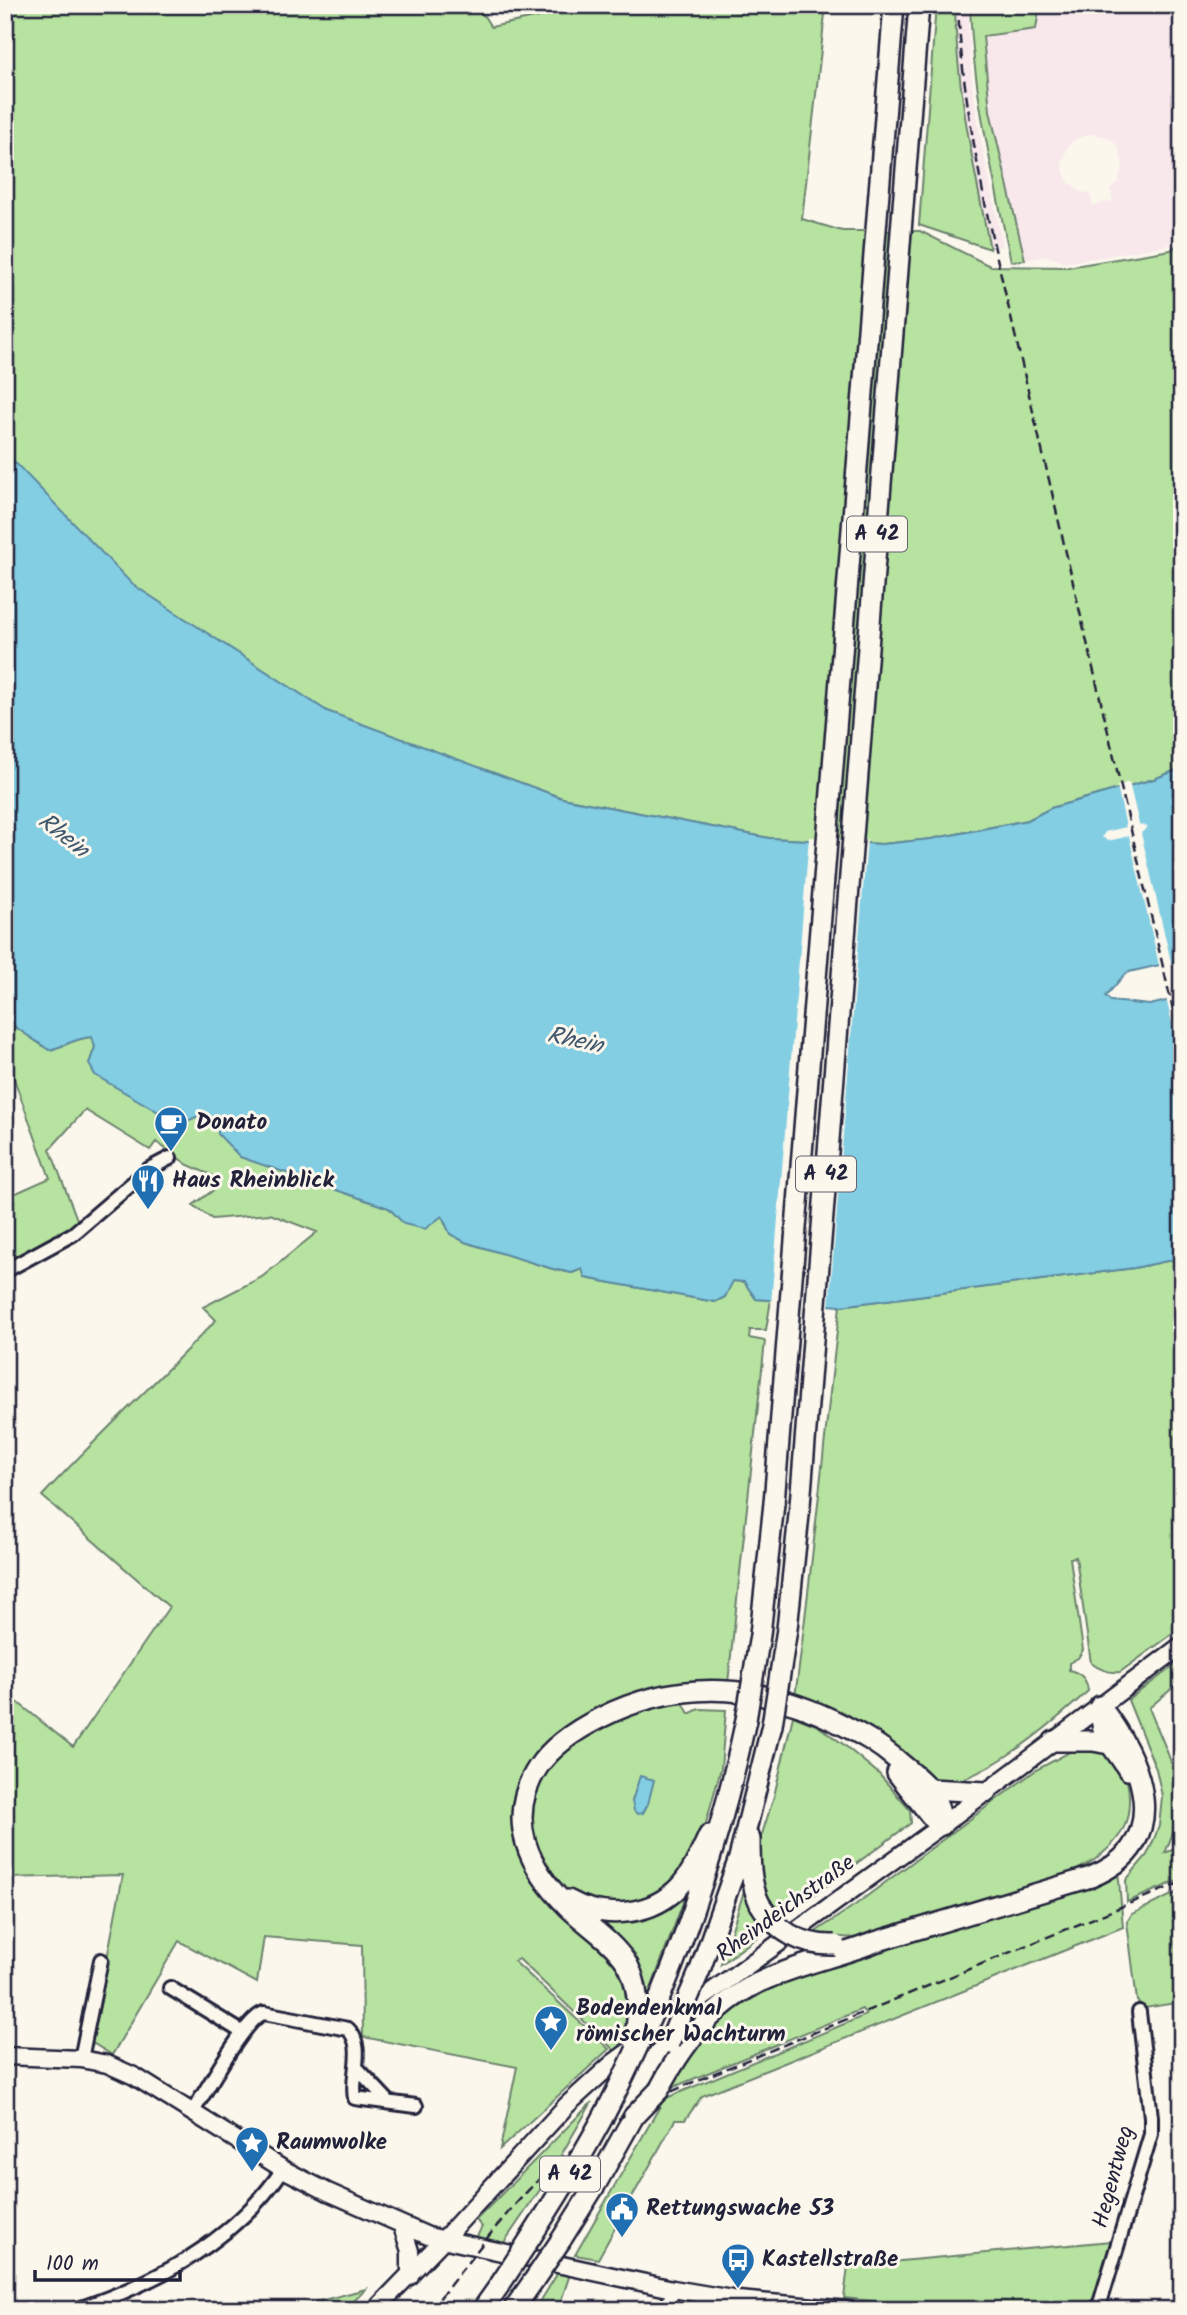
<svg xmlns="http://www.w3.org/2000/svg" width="1187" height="2315" font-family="Kalam,sans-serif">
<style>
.built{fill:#f8e8ec;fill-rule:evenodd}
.green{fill:#b7e3a0;stroke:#6c826e;stroke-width:2}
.water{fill:#83cee3;stroke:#5c89a0;stroke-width:2}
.pier{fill:#fbf7ec}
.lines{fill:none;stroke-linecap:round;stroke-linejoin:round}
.minor-casing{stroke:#22223b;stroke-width:18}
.major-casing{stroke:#22223b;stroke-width:21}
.highway-casing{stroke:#22223b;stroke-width:24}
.minor{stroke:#fbf7ec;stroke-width:12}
.major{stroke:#fbf7ec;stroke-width:16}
.highway{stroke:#fbf7ec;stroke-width:19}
.rail{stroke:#22223b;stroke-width:2.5;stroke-dasharray:10 5;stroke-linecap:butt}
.highway-bridge-casing{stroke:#22223b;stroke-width:24;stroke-linecap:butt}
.highway-bridge{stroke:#fbf7ec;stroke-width:19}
.labels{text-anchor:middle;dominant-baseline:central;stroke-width:6;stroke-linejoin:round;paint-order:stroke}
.shield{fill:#fbf7ec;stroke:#636270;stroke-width:2}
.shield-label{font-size:21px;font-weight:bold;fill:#22223b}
.poi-label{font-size:23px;font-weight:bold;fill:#22223b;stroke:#fbf7ec;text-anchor:start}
.street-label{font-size:23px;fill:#22223b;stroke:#fbf7ec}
.water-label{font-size:24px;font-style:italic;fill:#3f566d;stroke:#fbf7ec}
</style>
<rect width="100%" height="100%" fill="#fbf7ec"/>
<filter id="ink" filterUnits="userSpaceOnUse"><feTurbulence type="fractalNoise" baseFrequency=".0143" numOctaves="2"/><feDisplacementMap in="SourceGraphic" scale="14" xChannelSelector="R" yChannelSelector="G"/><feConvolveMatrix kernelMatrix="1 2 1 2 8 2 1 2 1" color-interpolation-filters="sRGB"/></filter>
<g filter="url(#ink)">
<path class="built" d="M955,5H967L972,81L979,129L1003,246L990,249L965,120L958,67Z
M1040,5H1182V116L1178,144L1182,149V177L1170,245L1066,263L1047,256L1025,260L990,111L983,36L1036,28ZM1090,134L1107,137L1114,142L1119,149L1123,166L1118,182L1110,189L1113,201L1093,205L1090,194L1079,191L1066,179L1062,162L1068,146L1074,140Z"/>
<path class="green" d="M5,5H477L491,27L597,5H826L802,219L842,231H920L990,266L1068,267L1171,250L1182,241V768L1154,779L1051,808L1028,820L931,839L882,844L769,838L562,798L323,710L124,581L5,458Z
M936,5H955C956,88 974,168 990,249L919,225Z
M970,5H1040L1036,29L983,36L990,111L1025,260L1011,261C993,176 973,91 970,5Z
M5,1020L49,1050C64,1047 77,1037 92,1037L95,1047L89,1064L194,1117L208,1114L218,1120L240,1157L389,1208L405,1224L443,1216L445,1224L465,1242L553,1269L572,1273L583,1269L585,1278L715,1302L725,1297L732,1281L744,1282L756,1299L771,1300L766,1330H750L749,1338L765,1341L728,1683L682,1700L689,1714L699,1709L726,1710L721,1768L689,1886L645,2005L631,2017L617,2053L519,1959L514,1961L609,2049L500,2149L517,2067L363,2037L362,1945L264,1937L257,1983L179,1941L112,2055L91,2042L123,1875L5,1878V1692L73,1747L169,1607L42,1496C98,1435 159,1380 216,1320L203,1307L262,1277L317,1232L270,1214L212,1219L193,1205L215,1189L220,1179L188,1165L156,1142L150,1150L85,1110L50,1149L78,1222L73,1230L5,1268V1198L50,1178L6,1057Z
M1182,1258V1627L1120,1672C1109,1673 1100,1670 1091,1663L1076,1557L1070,1558L1083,1650L1078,1658L1069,1663V1670C1081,1673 1087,1679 1088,1691C1051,1725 989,1778 939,1786L795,1697C813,1567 824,1436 840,1306L1134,1268Z
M1182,1660V1680L1149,1708C1159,1734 1179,1772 1179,1801C1179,1819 1172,1836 1165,1853L1182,1846V1879L1127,1902L1126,1880L1147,1855L1152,1844L1159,1826L1162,1796L1156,1769L1128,1700Z
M793,1716L818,1726L843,1744L879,1774L910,1810L911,1823L721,1964L774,1796Z
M1077,1748C1091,1749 1105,1752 1116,1762C1133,1777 1132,1815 1121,1833C1117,1839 1109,1848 1103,1853C1081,1874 1038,1883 1009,1892C967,1905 924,1918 881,1932L856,1938L811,1935L855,1905L1036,1770Z
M1118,1869L1123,1927L702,2096L685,2120H675L598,2259L575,2255L664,2099L866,2015L862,2009L669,2089L684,2061L721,2018L771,1988Z
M1182,1890V2002L1145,2008L1137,2001L1127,1922L1132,1914Z
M592,2102L546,2181L503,2244L482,2241L476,2238L482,2227L476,2220Z
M1112,2241L1095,2310H954L844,2298L848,2266Z
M559,2271L570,2274L558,2310H535Z
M366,2289L345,2310H285Z"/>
<path class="water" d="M5,452L132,584L327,711L562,798L769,838L882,844L931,839L1028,820L1051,808L1154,779L1182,768V960L1129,972L1124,975L1106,996L1111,1001L1150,1005L1182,997V1258L1134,1268L840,1306L756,1299L744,1282L733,1281L725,1297L715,1302L585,1278L582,1269L572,1273L553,1269L465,1242L450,1234L442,1216L425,1229L404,1224L389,1208L240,1157L218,1134L217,1120C202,1111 195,1117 181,1125L95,1075L89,1064L95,1047L92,1037C77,1037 64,1047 49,1050L5,1020Z
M640,1776L654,1780L648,1804L643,1813L638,1814L634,1811L632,1801Z"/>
<path class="pier" d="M1129,782L1139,824L1148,827L1141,833L1172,966L1160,969L1129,836L1108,841L1102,837L1105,832L1126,827L1117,786Z
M809,837L867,840L829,1308L771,1304Z
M1179,995L1182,1007V1064L1166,998Z"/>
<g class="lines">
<g class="minor-casing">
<path id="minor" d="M5,1271L73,1234L149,1169L170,1158
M170,1988L242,2032
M81,2059L101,1960
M357,2068L389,2102
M193,2111C206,2092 245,2018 264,2013L348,2029C366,2047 350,2077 355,2098L416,2106
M75,2310C155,2284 236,2240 283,2169
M667,2310L673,2289
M1098,2310L1151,2134V2117L1139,2012"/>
</g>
<g class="major-casing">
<path id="major" d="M5,2056L81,2059L107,2064L134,2076L283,2169L328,2192L428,2236L673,2289L738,2300L848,2310
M402,2226L410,2251V2276
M375,2310L443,2240L567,2105L613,2063L942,1825L1182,1645"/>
</g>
<g class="highway-casing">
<path id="highway" d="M774,1503L894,5
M800,1505L919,5
M1100,1706C1101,1741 1112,1743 1128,1770
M1054,1741H1093L1109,1744
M897,1773L930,1815L942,1825
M930,1789L986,1792
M750,1839C750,1861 750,1884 760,1904
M568,1900C601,1919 646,1917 675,1891C691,1877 700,1854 709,1835
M700,1970L739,1858L772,1725
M661,1995C698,1905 726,1815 746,1720
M638,2008C637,1992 635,1976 626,1962C611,1940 588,1926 569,1908C529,1869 504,1819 538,1767C553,1745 576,1730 600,1718C681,1677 764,1684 843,1725C864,1736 877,1743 896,1759C922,1782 938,1788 942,1825
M659,2090C683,2043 718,1998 769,1978C803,1963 840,1956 875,1942L1091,1877C1176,1843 1142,1761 1100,1706
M561,2240L596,2184L634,2116
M482,2310L499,2286
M513,2310L534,2280"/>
</g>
<use href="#minor" class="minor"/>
<use href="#major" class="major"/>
<use href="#highway" class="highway"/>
<path class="rail" d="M958,5C961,81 975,154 990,228L1182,1048
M430,2310C475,2255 517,2193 573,2149C607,2122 647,2103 686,2085L1182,1882"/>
<g class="highway-bridge-casing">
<path id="highway-bridge" d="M746,1720L760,1635L774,1503
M772,1725L787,1629L800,1505
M760,1904C777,1932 802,1946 835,1945
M635,2042L638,2008
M669,2043L700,1970
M634,2116L659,2090
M534,2280L561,2240
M499,2286C535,2232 570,2178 601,2121C623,2080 642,2038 661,1995"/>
</g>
<use href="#highway-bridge" class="highway-bridge"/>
</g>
</g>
<defs>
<g id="cafe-pin" transform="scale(1.75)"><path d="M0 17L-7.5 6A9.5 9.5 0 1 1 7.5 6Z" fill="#1f6fb2" stroke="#fbf7ec"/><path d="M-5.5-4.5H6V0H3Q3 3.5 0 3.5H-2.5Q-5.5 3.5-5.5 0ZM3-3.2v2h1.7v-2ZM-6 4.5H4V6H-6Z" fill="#fff"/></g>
<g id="restaurant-pin" transform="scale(1.75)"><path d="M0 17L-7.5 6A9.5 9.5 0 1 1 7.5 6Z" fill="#1f6fb2" stroke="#fbf7ec"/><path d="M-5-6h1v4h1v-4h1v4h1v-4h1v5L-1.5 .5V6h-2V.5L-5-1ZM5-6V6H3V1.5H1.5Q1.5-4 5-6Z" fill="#fff"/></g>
<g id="sight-pin" transform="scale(1.75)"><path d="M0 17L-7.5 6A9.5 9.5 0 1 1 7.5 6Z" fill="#1f6fb2" stroke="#fbf7ec"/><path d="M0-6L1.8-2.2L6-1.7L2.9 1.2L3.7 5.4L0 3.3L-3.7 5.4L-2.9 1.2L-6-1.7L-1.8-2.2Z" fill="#fff"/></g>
<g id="civic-pin" transform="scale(1.75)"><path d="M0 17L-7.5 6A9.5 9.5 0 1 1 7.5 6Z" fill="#1f6fb2" stroke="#fbf7ec"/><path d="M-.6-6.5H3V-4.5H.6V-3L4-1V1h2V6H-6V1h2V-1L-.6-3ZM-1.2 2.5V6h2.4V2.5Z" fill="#fff"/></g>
<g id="bus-pin" transform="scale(1.75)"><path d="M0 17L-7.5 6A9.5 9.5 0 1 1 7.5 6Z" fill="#1f6fb2" stroke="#fbf7ec"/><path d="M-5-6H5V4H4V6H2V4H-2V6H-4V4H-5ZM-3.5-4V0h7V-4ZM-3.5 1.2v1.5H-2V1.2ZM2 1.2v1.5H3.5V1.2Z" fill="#fff"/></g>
</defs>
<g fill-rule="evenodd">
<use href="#cafe-pin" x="171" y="1123"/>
<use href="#restaurant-pin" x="148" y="1181"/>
<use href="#sight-pin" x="551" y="2022"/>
<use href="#sight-pin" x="252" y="2143"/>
<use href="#civic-pin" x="622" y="2209"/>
<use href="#bus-pin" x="738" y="2260"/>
</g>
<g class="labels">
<g class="shield">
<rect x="847" y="516.5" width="60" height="35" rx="5"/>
<rect x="796" y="1156.5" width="60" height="35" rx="5"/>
<rect x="540" y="2156.5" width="60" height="35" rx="5"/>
</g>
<g class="shield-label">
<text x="877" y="534">A 42</text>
<text x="826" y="1174">A 42</text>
<text x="570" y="2174">A 42</text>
</g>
<g class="poi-label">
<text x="196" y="1123">Donato</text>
<text x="172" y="1181">Haus Rheinblick</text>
<text x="576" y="2009">Bodendenkmal<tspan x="576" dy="26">römischer Wachturm</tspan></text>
<text x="276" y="2143">Raumwolke</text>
<text x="646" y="2209">Rettungswache 53</text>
<text x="762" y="2260">Kastellstraße</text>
</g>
<g class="street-label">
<text transform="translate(786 1909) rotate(-36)">Rheindeichstraße</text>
<text transform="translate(1114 2177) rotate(-75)">Hegentweg</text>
</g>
<g class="water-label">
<text transform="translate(63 836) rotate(38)">Rhein</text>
<text transform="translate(575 1041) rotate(12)">Rhein</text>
</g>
</g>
<rect width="1187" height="2315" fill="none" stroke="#fbf7ec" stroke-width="28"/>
<rect x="14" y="14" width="1159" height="2287" fill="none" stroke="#22223b" stroke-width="2.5" filter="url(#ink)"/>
<path d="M35 2270v10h145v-10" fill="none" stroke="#22223b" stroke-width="3.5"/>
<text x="46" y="2270" font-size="21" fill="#22223b" stroke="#fbf7ec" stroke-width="5" paint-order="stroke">100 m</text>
</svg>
